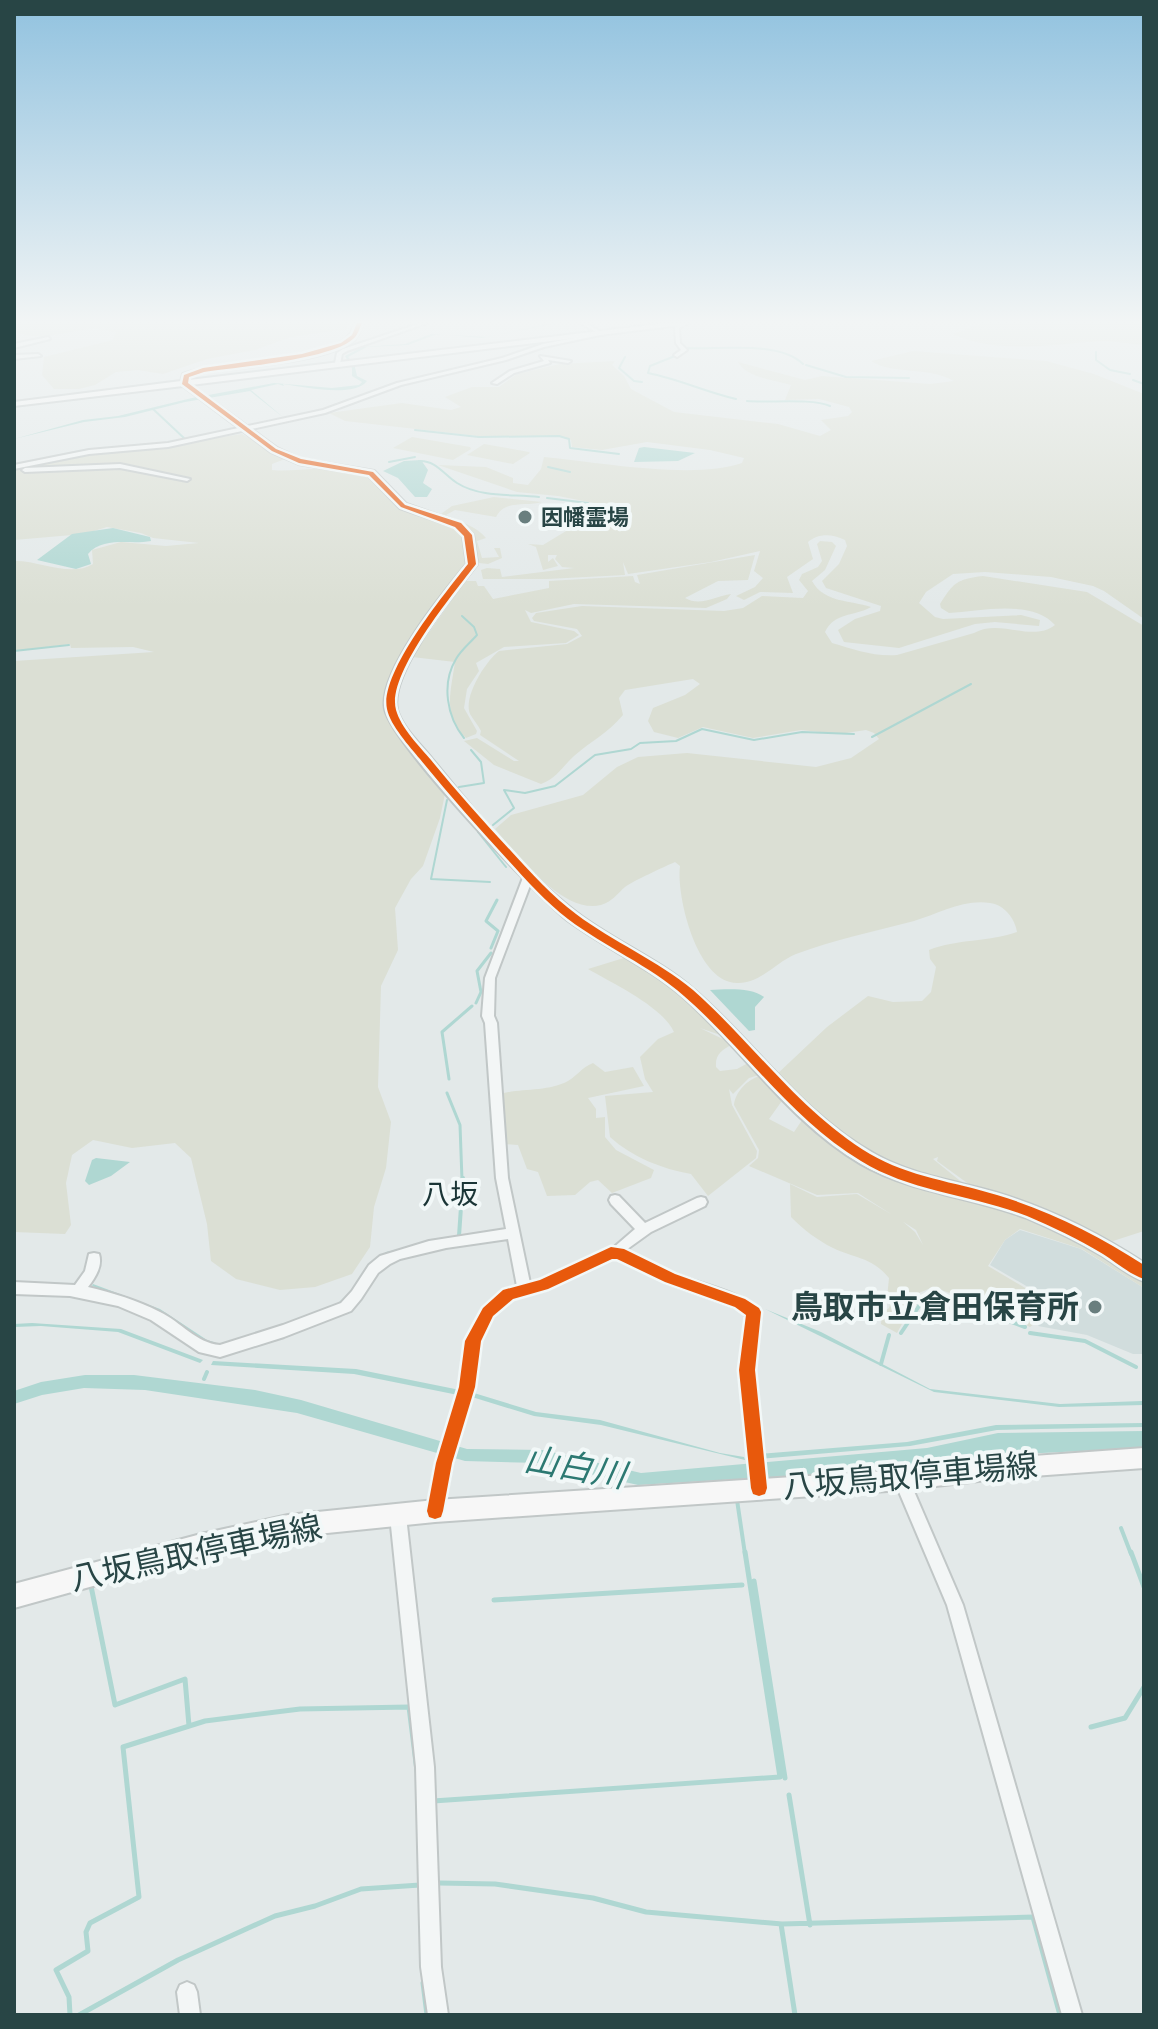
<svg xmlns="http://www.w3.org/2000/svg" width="1158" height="2029" font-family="'DejaVu Sans','Noto Sans JP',sans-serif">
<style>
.built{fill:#d1dddd}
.green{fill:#dbdfd4}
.water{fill:#afd7d2}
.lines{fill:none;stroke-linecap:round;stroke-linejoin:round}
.stream-far3{stroke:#afd7d2;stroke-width:2}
.stream-far2{stroke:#afd7d2;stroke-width:3}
.stream-far1{stroke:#afd7d2;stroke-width:4}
.stream{stroke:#afd7d2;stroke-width:5}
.street-casing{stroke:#c1c7c7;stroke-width:4}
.secondary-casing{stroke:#c1c7c7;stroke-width:4}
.street{fill:#f3f6f6;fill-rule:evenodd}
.secondary{fill:#f7f7f7;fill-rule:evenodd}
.cycleway-casing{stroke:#f2f8f8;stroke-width:5}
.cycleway{fill:#e8590c;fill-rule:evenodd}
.poi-dot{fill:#697e7e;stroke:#f2f8f8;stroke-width:3}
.labels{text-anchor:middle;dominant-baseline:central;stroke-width:8;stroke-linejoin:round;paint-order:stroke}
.far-poi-label{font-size:22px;font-weight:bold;fill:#284545;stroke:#f2f8f8;text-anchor:start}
.neighbourhood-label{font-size:28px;fill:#1a3536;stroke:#f2f8f8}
.near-poi-label{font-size:32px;font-weight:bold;fill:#284545;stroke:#f2f8f8;text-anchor:end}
.near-street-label{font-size:32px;fill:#284545;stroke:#f2f8f8}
.near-water-label{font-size:34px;font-style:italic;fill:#2c7972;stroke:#f2f8f8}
</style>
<rect width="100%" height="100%" fill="#e3e9e9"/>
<path class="built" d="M1020,1230L1081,1249L1144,1288V1354H1133L1087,1335L1038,1326L1047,1314V1298L990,1265L1005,1240Z"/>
<path class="green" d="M349,323L346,329L291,337L255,350L207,359L163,374L138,370L116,372L95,385L79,389H54L42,375L44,357L113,340L116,332C108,331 99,328 90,329C66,331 37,343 14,331V324L19,323Z
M985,323H1144V345C1130,344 1115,341 1101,341C1054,344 997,355 953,334Z
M913,351L1046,361L1094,374L1144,394V619L1104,591L1093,586L1051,577L985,572L953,574L926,592L919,603L935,617L943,619L1021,615L1040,620L1039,626L995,622L975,624L899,648L844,642L838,630L855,619L880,611L881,606L826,588L822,581L839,564L847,546L845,540C832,534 819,533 808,542L813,559L787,577L793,593L760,592L744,600L736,596L755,587L763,578L754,571L760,551L711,562L628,574L623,562L625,575L547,579H483L481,570L487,568L500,569L502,577L574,568L562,567L555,559L557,555H548V562L553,558L558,566L543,570L536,547L528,544L543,545L571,528L568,513L596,515L620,508L558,496L517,492L438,465L486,467L513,478V483L528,485L541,469L544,457C597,462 694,480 742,463L744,458L710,450L647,442L602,450L572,447L571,440L561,436H478L345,421L329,413L402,403L451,410L461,407L445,397L472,387H499L517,374L560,364L615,361L612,365L624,376L631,389L674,412L778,424L820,436L831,430L821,420L848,416L852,412L849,407L819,399L785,400L791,385C774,380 747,378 738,362L805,380L822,376L930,384L954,381C928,366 892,375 871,361Z
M218,434L222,437L242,434L285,459L272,464V470C304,473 338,461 369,475C384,482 387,502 403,509C422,518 443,519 460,532L467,559C449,606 360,676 393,728C407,750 429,770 446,789L440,818L423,866L411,879L395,908L398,950L381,986L378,1087L391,1122L386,1168L374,1207L370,1247L352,1274L315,1287L280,1290L236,1279L211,1261L207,1224L191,1158L175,1143L132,1148L93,1140L72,1155L66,1183L71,1225L65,1234L14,1232V661L154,652L133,647L71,648L70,644L14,651V561C39,560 70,578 93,564L92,550L121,542L166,546L199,543L153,538L141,533L107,527L84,534L14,540V467C82,453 150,450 218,434Z
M412,437L470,447L471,449L453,460L393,448Z
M484,444L529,452L530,453L513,464L467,455Z
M494,497L542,502C526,507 505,499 496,517L455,510L446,515C460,521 477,527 486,538L477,541L482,558L499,557L494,548H500L502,558L488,564L479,563L468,528L438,516L452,506Z
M820,541L832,542L836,546L825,570L812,581C824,603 850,600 871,607C853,617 835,612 825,632L832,643C853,649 874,657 897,655L974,633C1000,618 1032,643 1055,625C1033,599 980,611 949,613L941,608L940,604C953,583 957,579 983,576L1087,592L1144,626V1231L1113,1241L1105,1239L1071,1221L974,1188L937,1161L938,1157L933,1159L969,1188L886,1161L851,1141L775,1076L827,1027L868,996L893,1002L922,1001L931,992L936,967L930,959L929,950C957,939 988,942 1017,932C1015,919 1005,905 990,903C963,899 938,914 914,921C875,931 834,940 796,954C776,962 760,984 737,983C697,983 676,896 680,866L675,862C666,866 631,882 625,887C618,893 612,902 601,905C564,915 517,855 495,829L511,815L583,795L617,767L638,757L687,753L816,767L851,758L879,739L874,733L866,730L839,734L801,730L753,738L703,727L678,738L654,732L648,721L653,708L685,695L700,684L693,679L625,690L619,698L623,715C608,733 591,741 574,756C562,767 557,778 541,784L494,765L464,741L477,738L514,761H519L480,735L481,731C478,725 473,719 470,714C463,697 485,662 499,651L567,644L582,636L577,629L534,621L532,618L536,613L582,606L724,611L743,608L762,596L803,598L808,591L799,580L802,574L818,567L822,561L817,544Z
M755,555L748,580L718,581L685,598C700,607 716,596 731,594L727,599L706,608L574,604L531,613L525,610L531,622L574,631L579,635L566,643L504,647L476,663L479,671L467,689L464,708L477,731L476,734L466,738C442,717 451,691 455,662L412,657L465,581H476L478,586H484L493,599L549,588V581L633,576L635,582L640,584L637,575Z
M627,957L687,997L726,1037L700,1028L733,1044C722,1050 715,1054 716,1067L720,1071L737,1069L748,1063L759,1075L749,1078L733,1094L729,1089L732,1105L757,1151L756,1158L708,1196L691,1174C662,1169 632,1157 610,1137L605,1096L653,1092L645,1079L640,1057L658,1039L674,1032C663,1007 612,983 588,969Z
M593,1063L605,1072L633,1067L644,1086L588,1098L596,1109V1118L605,1117V1137L616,1150L654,1170L651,1178L612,1193L598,1180L590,1182L575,1195L547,1196L538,1172L527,1169L518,1145L503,1144L500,1094C521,1088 548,1092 568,1081C578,1075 581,1068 593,1063Z
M760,1076L784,1098L769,1119L794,1132L804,1117L838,1145L971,1199L1057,1227L1144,1282V1288L1082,1249L1020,1229L1005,1240L988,1266L1044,1299C1044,1311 1040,1321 1030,1327L994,1309L933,1287L919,1293L897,1333L881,1324L882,1313L889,1308L891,1301L887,1298L889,1278C872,1257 856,1259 833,1248C817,1240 804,1230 791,1217L790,1184L817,1197L857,1194L901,1220L915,1232L923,1245L916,1230L858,1193L817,1195L749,1166L758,1158L759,1150L734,1105C735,1092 748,1079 760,1076Z"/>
<path class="water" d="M552,323H558L482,338L437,334L408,345L367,347L348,357L354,363L357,376L367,381C354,398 304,387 283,384L284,386L278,384L251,390L284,418L250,391L185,402L125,417L84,422L14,439L83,420L118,416L192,398L274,383L332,388L359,385L362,382L352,376V368L345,356L362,347L405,344L431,334L488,337Z
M644,447L695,453L678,461L634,462L639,448Z
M421,460L428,470L423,483L432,489L427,497H415L398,478L383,471L404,461Z
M113,528L150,537L151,541C131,545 103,536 88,554L91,564L76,569L37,560L72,534Z
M710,990C725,989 752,987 764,997L755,1007V1030L749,1031Z
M96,1158L130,1162L111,1176L89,1185L85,1181L92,1160Z
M500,1229L386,1254L367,1270L354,1290L337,1307L296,1319L236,1343L219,1346L206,1342L157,1310L92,1286L93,1284L160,1309L207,1340L220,1344L237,1341L337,1304L352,1290L366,1267L386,1252Z
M765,1309L821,1332L930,1389L1060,1404L1142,1401L1144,1405L1059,1407L934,1392Z
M32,1323L121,1329L203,1360L200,1363L118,1332L41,1326L14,1327V1324Z
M213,1361L356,1369L460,1390L458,1395L354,1374L211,1365Z
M85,1375H134L255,1390L301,1400L467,1449L543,1450L641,1473L927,1448L998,1433L1144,1431V1448L1000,1455L893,1470L638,1485L541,1463L465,1461L297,1413L145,1390L84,1388L42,1395L14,1404V1391L41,1382Z
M474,1393L536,1412L600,1420L720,1453L744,1457L745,1460L601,1425L534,1416L472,1397Z
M1144,1423V1427L997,1430L910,1446L760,1459L758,1454L907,1442L996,1425Z"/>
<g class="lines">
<path class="stream-far3" d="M355,348L427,323
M686,348C719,350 779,340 803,364
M1096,352V360L1110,370L1130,374
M675,356L650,366L648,373C679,379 705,392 736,399
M625,357L619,368L634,381L642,382
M806,365L846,377L909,378
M1133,380L1144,384
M747,401C770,403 811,398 830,406
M153,409L185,439
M415,430L479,437L559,436L569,439L570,448L619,454
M419,461C436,460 444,475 457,483C481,498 512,494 539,497
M389,462L415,457
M548,467L570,472
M547,498L588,503
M462,616L474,627L477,635C470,643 461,650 456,659C441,684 447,717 464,738
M14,651L69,645
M872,737L971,684
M459,787L484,783L481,762L471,750
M447,800L431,879L490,882
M493,825L514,808L504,790L525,793L555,786L595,755L631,749L640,743L676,741L702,729L754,740L802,732L854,734
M478,832L506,867"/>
<path class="stream-far2" d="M491,948L498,931L486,921L497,900
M476,1003L481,992L477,971L491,953
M449,1079L442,1032L472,1006
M447,1093L460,1125L462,1180"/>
<path class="stream-far1" d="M459,1236L463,1178
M901,1333L923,1300L936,1294L1025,1327
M1030,1333L1085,1341L1136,1367
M881,1364L889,1335
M204,1379L207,1372
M737,1500L745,1554
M1121,1528L1131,1554"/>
<path class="stream" d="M1131,1552L1144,1587
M754,1581L785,1778
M91,1586L115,1705L185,1679L189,1726
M494,1600L742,1585
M1091,1727L1125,1718L1144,1687
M789,1795L810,1925
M433,1801L780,1777L745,1552
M439,1883L495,1884L593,1898L646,1912L782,1924L1033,1917L1060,2015
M781,1924L795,2015
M423,1983L427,2015
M70,2015L69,1997L56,1970L88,1951L86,1932L90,1923L139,1897L123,1747L205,1721L300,1709L409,1707L417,1771
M79,2015L178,1960L275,1916L315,1906L361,1889L420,1885"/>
<g class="street-casing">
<path id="street" d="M421,323H427L347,351L342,354L340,364L335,363L337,353L343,349Z
M580,323H585L605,334L544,347L506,360L401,385L325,413L168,447L89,454L14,469V465L89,450L168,443L323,410L397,383L502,358L543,344L598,333Z
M683,323H688L679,328L680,343L687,350L677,357L674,355L681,350L676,343L675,327Z
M48,337L50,339L14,348V344Z
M14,355L38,354L41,356L14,359Z
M540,356L571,361L568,363L548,360L550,363L514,373L497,384L492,383L510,371L544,361Z
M120,464L190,479L187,481L120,468L25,472L22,470L25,468Z
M529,872L534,875L495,978L494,1016L497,1023L508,1178L530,1283L540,1280L613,1248L635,1229L611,1204L609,1200L611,1196L615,1195L619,1196L645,1223L697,1198L701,1197L705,1198L707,1202L705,1206L651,1232L626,1250C642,1258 657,1266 673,1273C696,1283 747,1293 761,1312L754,1370L767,1488L764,1493L759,1495L754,1493L751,1488L740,1370L747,1315L735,1307L665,1282L618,1258H612L548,1289L512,1299L493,1316L480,1341L474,1387L452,1463L443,1511L440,1516L435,1518L430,1516L427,1511L436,1463L460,1387L466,1341L483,1308L503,1290L517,1286L508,1239L446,1248L400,1259L390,1264L378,1273L361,1299L351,1311L284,1337L220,1357L199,1352L151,1320L118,1306L70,1296L14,1294V1282L75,1285L85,1271L89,1254L94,1253L99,1254C103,1266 95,1278 88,1287C113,1293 137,1300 160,1312C181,1322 196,1343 220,1345L283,1325L341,1303L352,1291L369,1265L380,1256L429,1241L506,1229L496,1178L485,1023L482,1016L485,978L524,875Z
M902,1473L907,1475L963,1605L1082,2015H1062L947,1605L894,1480L897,1475Z
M398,1509L403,1511L406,1516L434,1767L441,1967L448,2015H428L421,1967L416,1767L390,1516L393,1511Z
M187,1982L194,1985L197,1992L200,2015H180L177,1992L180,1985Z"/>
</g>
<g class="secondary-casing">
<path id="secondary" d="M356,323H363C360,329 359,335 354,340C329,362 239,367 204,372L190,377L189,380L667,323H684L681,325L191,385L277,448L301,459L374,471L406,504L461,523L473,535L477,564C455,593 388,673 397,710C402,728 421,745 432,759C474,810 525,874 577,913C614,941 658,959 693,989C755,1042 803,1116 876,1155C914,1176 956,1181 997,1193C1050,1209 1098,1233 1144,1263V1281C1129,1276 1116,1264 1103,1256C1079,1242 1053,1229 1027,1218C973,1197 912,1193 861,1164C789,1122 743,1049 681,995C647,966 606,948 570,922C538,898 391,742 385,709C378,672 444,592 467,564L463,536L455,527L400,508L368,475L299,464L271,452L183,386L14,406V402L181,381L183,374C232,357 298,365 341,342C350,337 352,331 356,323Z
M1144,1448V1468L1004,1478L902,1490L435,1522L288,1537L201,1556L14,1608V1584L201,1534L288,1515L435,1500L902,1470L1004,1458Z"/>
</g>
<use href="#street" class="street"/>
<use href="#secondary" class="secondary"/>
<g class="cycleway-casing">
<path id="cycleway" d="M357,323H362C359,329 358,335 353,339C329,360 237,367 204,372L189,377L188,383L276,449L301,459L373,472L405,505L461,523L472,535L476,564C454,593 386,674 396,710C401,728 419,746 431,760C456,791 483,821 511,851C531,873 552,896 576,914C613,942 657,960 693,990C753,1043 800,1112 870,1154C909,1177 955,1182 997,1195C1050,1211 1098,1235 1144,1265V1279C1129,1274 1116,1262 1103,1254C1078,1239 1053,1227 1027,1216C973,1195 911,1192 861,1161C791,1119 745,1049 684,996C649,965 605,947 568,919C546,902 527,881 508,860C478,827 448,794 420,759C410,747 390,725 387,709C379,673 446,592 468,564L464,536L455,527L401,507L369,475L299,463L272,451L182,384L184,375L203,368L302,354L341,343L352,335Z
M611,1247L624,1249L675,1274L745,1299L759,1308L761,1312L755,1370L767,1488L765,1494L759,1496L753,1494L751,1488L739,1370L746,1315L735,1307L665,1282L617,1259H612L548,1289L513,1299L493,1316L481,1341L475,1387L452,1463L443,1511L441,1517L435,1519L429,1517L427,1511L436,1463L459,1387L465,1341L483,1308L503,1290L540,1280Z"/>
</g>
<use href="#cycleway" class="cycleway"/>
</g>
<linearGradient id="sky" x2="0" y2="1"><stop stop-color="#91c2df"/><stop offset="0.53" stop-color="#f2f5f5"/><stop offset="1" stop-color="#f2f5f5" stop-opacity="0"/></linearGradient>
<rect width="1158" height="607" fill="url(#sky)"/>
<g class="poi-dot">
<circle cx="525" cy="517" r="8"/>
<circle cx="1095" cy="1307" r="8"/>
</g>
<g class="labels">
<g class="far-poi-label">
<text x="541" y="517">因幡霊場</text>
</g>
<g class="neighbourhood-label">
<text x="450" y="1194">八坂</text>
</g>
<g class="near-poi-label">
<text x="1079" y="1307">鳥取市立倉田保育所</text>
</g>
<g class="near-street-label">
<text transform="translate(910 1476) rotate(-5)">八坂鳥取停車場線</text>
<text transform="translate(196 1553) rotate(-12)">八坂鳥取停車場線</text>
</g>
<g class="near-water-label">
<text transform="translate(575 1467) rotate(10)">山白川</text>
</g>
</g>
<rect width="1158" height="2029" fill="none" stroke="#284545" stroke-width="32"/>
</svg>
